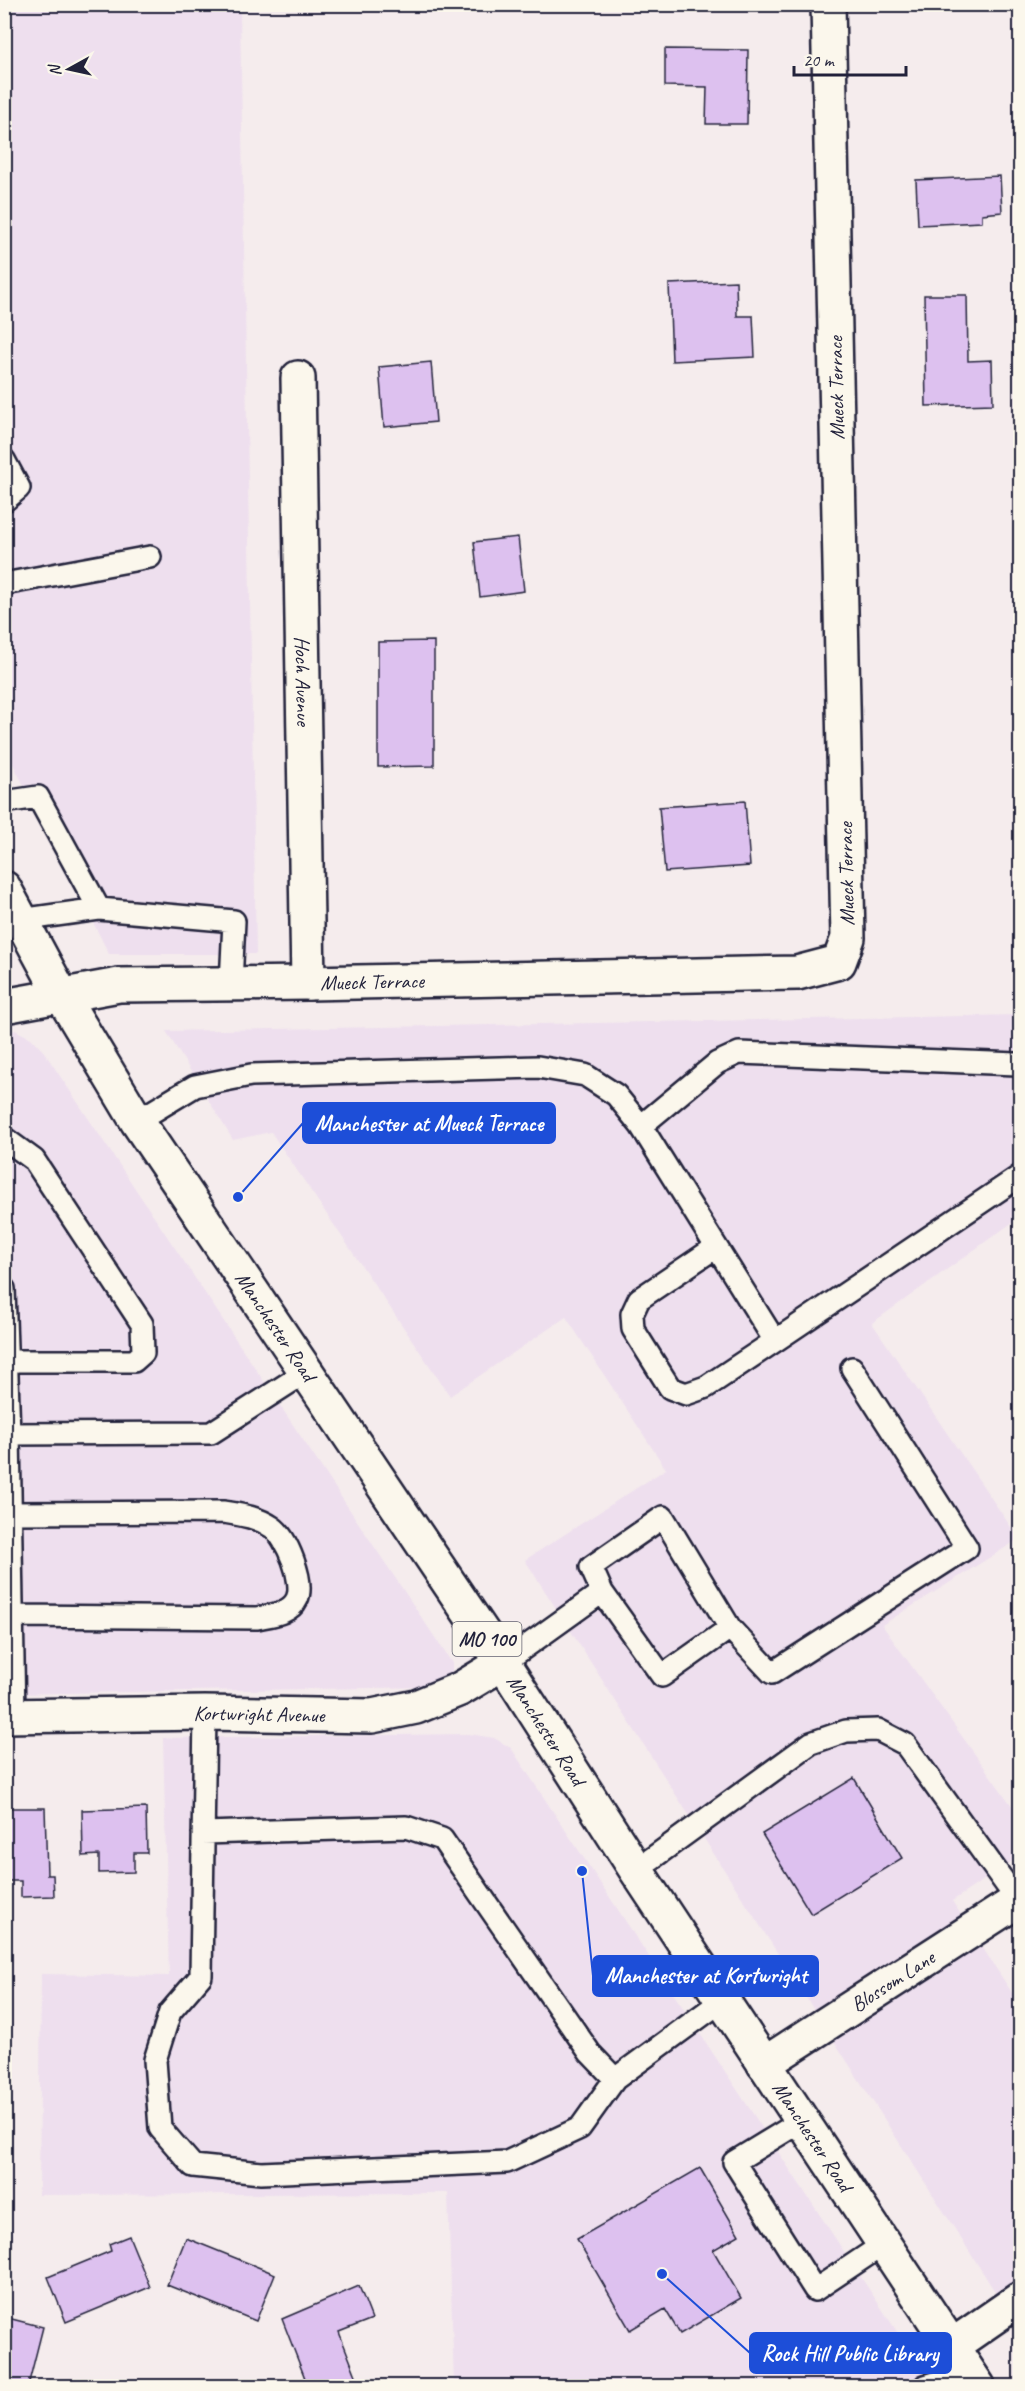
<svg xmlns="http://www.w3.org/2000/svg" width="1025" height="2391" font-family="Caveat,sans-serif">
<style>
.built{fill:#eedfee}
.building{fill:#ddc1ef;stroke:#22223b;stroke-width:1.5}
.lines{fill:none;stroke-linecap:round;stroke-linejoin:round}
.service-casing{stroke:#22223b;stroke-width:26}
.minor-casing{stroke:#22223b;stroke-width:38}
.tertiary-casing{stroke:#22223b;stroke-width:38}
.primary-casing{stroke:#22223b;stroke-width:38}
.service{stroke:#fbf7ec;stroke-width:21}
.minor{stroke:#fbf7ec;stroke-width:33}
.tertiary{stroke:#fbf7ec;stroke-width:33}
.primary{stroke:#fbf7ec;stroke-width:33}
.labels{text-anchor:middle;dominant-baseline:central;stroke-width:6;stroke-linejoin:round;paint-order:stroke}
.shield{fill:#fbf7ec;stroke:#636270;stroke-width:1.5}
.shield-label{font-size:20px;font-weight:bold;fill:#22223b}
.street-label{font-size:21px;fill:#22223b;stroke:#fbf7ec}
.leader{fill:none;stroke:#1d4ed8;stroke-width:2}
.callout-dot{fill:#1d4ed8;stroke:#fbf7ec;stroke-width:2}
.callout{fill:#1d4ed8;stroke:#1d4ed8;stroke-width:2}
.callout-label{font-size:22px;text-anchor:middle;font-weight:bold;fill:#fff}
</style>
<rect width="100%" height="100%" fill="#f5eced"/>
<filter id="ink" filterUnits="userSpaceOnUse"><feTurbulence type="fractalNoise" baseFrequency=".0167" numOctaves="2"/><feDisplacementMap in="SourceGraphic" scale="12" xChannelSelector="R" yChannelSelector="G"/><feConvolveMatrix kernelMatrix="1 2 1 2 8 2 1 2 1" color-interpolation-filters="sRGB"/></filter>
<g filter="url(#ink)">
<path class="built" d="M206,4L240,10L256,954H109L5,748V5Z
M1020,1015V1217L872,1323L1019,1539L882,1625L1020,1817V1856L952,1901L1020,2005V2277L996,2293L525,1560L666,1469L566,1317L450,1396L271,1132L233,1140L166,1031Z
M15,1030L31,1038L44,1052L452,1663V1680L435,1687L5,1694L4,1035Z
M469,1734L494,1738L511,1748L933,2386H454L448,2193L39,2195L41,1974L169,1976L163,1738Z"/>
<path class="building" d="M665,49L748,50L747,124H706L707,87L665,86Z
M1000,176L1002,212L982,214V222L918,225L916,180Z
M736,281L737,316H753L755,357L672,361L669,284Z
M924,295H967L968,361L992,360L993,404L926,406Z
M431,362L436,422L384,427L379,367Z
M518,537L524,591L480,597L474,542Z
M434,641V766L378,767V642Z
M745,801L750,866L665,872L659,807Z
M854,1778L902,1858L811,1914L762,1834Z
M4,1808H45L47,1875H53L54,1896L21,1897V1881H4Z
M146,1808L147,1853H134V1872L99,1873V1855L83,1856L82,1810Z
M700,2168L739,2235L713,2250L741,2298L680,2334L665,2309L630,2330L577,2239Z
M129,2236L150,2287L66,2322L48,2277L111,2251L109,2244Z
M186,2238L275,2274L256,2321L167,2285Z
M359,2286L372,2319L339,2332L360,2386H308L282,2319Z
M4,2317L43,2327L28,2386H4Z"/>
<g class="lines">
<g class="service-casing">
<path id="service" d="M4,460L19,488L4,501
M4,584L150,557
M4,802L38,797L99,909
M20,920L99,909L234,921L231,984
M137,1121L195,1086L251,1075L538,1067L585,1075L616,1095L641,1126L775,1341L1020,1176
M641,1126L717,1063L739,1053L1017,1064L1020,1067
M4,1138L34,1160L142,1324L143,1353L134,1361H6
M716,1247L639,1299L632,1314L633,1329L670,1388L686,1394L706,1387L775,1341
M4,1289L9,1434
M10,1513L224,1512C242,1515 257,1517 272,1527C287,1537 305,1582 297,1599C290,1614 271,1615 257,1618L12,1616
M602,1592L591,1567L663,1517L730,1628
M503,1663L602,1592L662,1676L730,1628L772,1673L967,1548L852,1368
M205,1713L201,1976L170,2012L155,2060L160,2128L193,2166L261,2173L507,2162L580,2128L615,2079L723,2000
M14,1716L9,1434L211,1433L306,1372
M203,1833L406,1827L442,1839L590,2053L615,2079
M636,1870L811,1743L846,1731L878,1730L905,1744L1018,1901
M803,2120L734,2162L815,2290L884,2244
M925,2386L968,2373"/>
</g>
<g class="minor-casing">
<g id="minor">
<path id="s1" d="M298,378L308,983"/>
<path id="s2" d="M4,1006L119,985L308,983L797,973L839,962L848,938L828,4"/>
<path id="s3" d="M764,2064L1020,1899"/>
<path d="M952,2346L1020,2299"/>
</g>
</g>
<g class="tertiary-casing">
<g id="tertiary">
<path id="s4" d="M4,1716L205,1713L372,1716L416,1707L460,1689L503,1663"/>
</g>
</g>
<g class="primary-casing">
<g id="primary">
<path id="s5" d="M4,888L62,996L137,1121L503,1663L636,1870L978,2386"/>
</g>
</g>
<use href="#service" class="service"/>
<use href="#minor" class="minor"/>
<use href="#tertiary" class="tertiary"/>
<use href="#primary" class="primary"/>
</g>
</g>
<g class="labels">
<rect class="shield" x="452.5" y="1622" width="69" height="34" rx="4.5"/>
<g class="shield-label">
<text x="487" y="1639">MO 100</text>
</g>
<g class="street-label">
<text transform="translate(836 388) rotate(-91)">Mueck Terrace</text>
<text stroke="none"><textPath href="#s1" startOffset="303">Hoch Avenue</textPath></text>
<text transform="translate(846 874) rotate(-91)">Mueck Terrace</text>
<text stroke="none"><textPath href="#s2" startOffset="370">Mueck Terrace</textPath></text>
<text stroke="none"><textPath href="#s5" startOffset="516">Manchester Road</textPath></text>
<text stroke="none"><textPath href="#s4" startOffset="255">Kortwright Avenue</textPath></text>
<text stroke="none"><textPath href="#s5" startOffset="1002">Manchester Road</textPath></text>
<text stroke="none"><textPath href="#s3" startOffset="153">Blossom Lane</textPath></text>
<text stroke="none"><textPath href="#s5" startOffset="1488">Manchester Road</textPath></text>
</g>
</g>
<path class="leader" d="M238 1197L303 1123M582 1871L593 1976M662 2274L750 2353"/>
<g class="callout-dot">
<circle cx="238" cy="1197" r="6"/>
<circle cx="582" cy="1871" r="6"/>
<circle cx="662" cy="2274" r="6"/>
</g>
<g class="callout">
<rect x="303" y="1103" width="252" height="40" rx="6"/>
<rect x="593" y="1956" width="225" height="40" rx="6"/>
<rect x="750" y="2333" width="201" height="40" rx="6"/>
</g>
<g class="callout-label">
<text x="429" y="1131">Manchester at Mueck Terrace</text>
<text x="706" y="1983">Manchester at Kortwright</text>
<text x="850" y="2361">Rock Hill Public Library</text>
</g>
<rect width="1025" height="2391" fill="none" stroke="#fbf7ec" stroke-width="24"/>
<rect x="12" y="12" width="1001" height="2367" fill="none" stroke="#22223b" stroke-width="2" filter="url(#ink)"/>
<g transform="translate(69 69) rotate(262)" stroke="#fbf7ec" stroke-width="4.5" paint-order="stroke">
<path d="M0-4.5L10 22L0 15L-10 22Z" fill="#22223b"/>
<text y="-9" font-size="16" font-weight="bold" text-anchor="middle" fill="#22223b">N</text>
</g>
<path d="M794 66v9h112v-9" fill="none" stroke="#22223b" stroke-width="3"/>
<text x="803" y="66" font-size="18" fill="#22223b" stroke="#fbf7ec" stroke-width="4.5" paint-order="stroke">20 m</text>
</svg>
